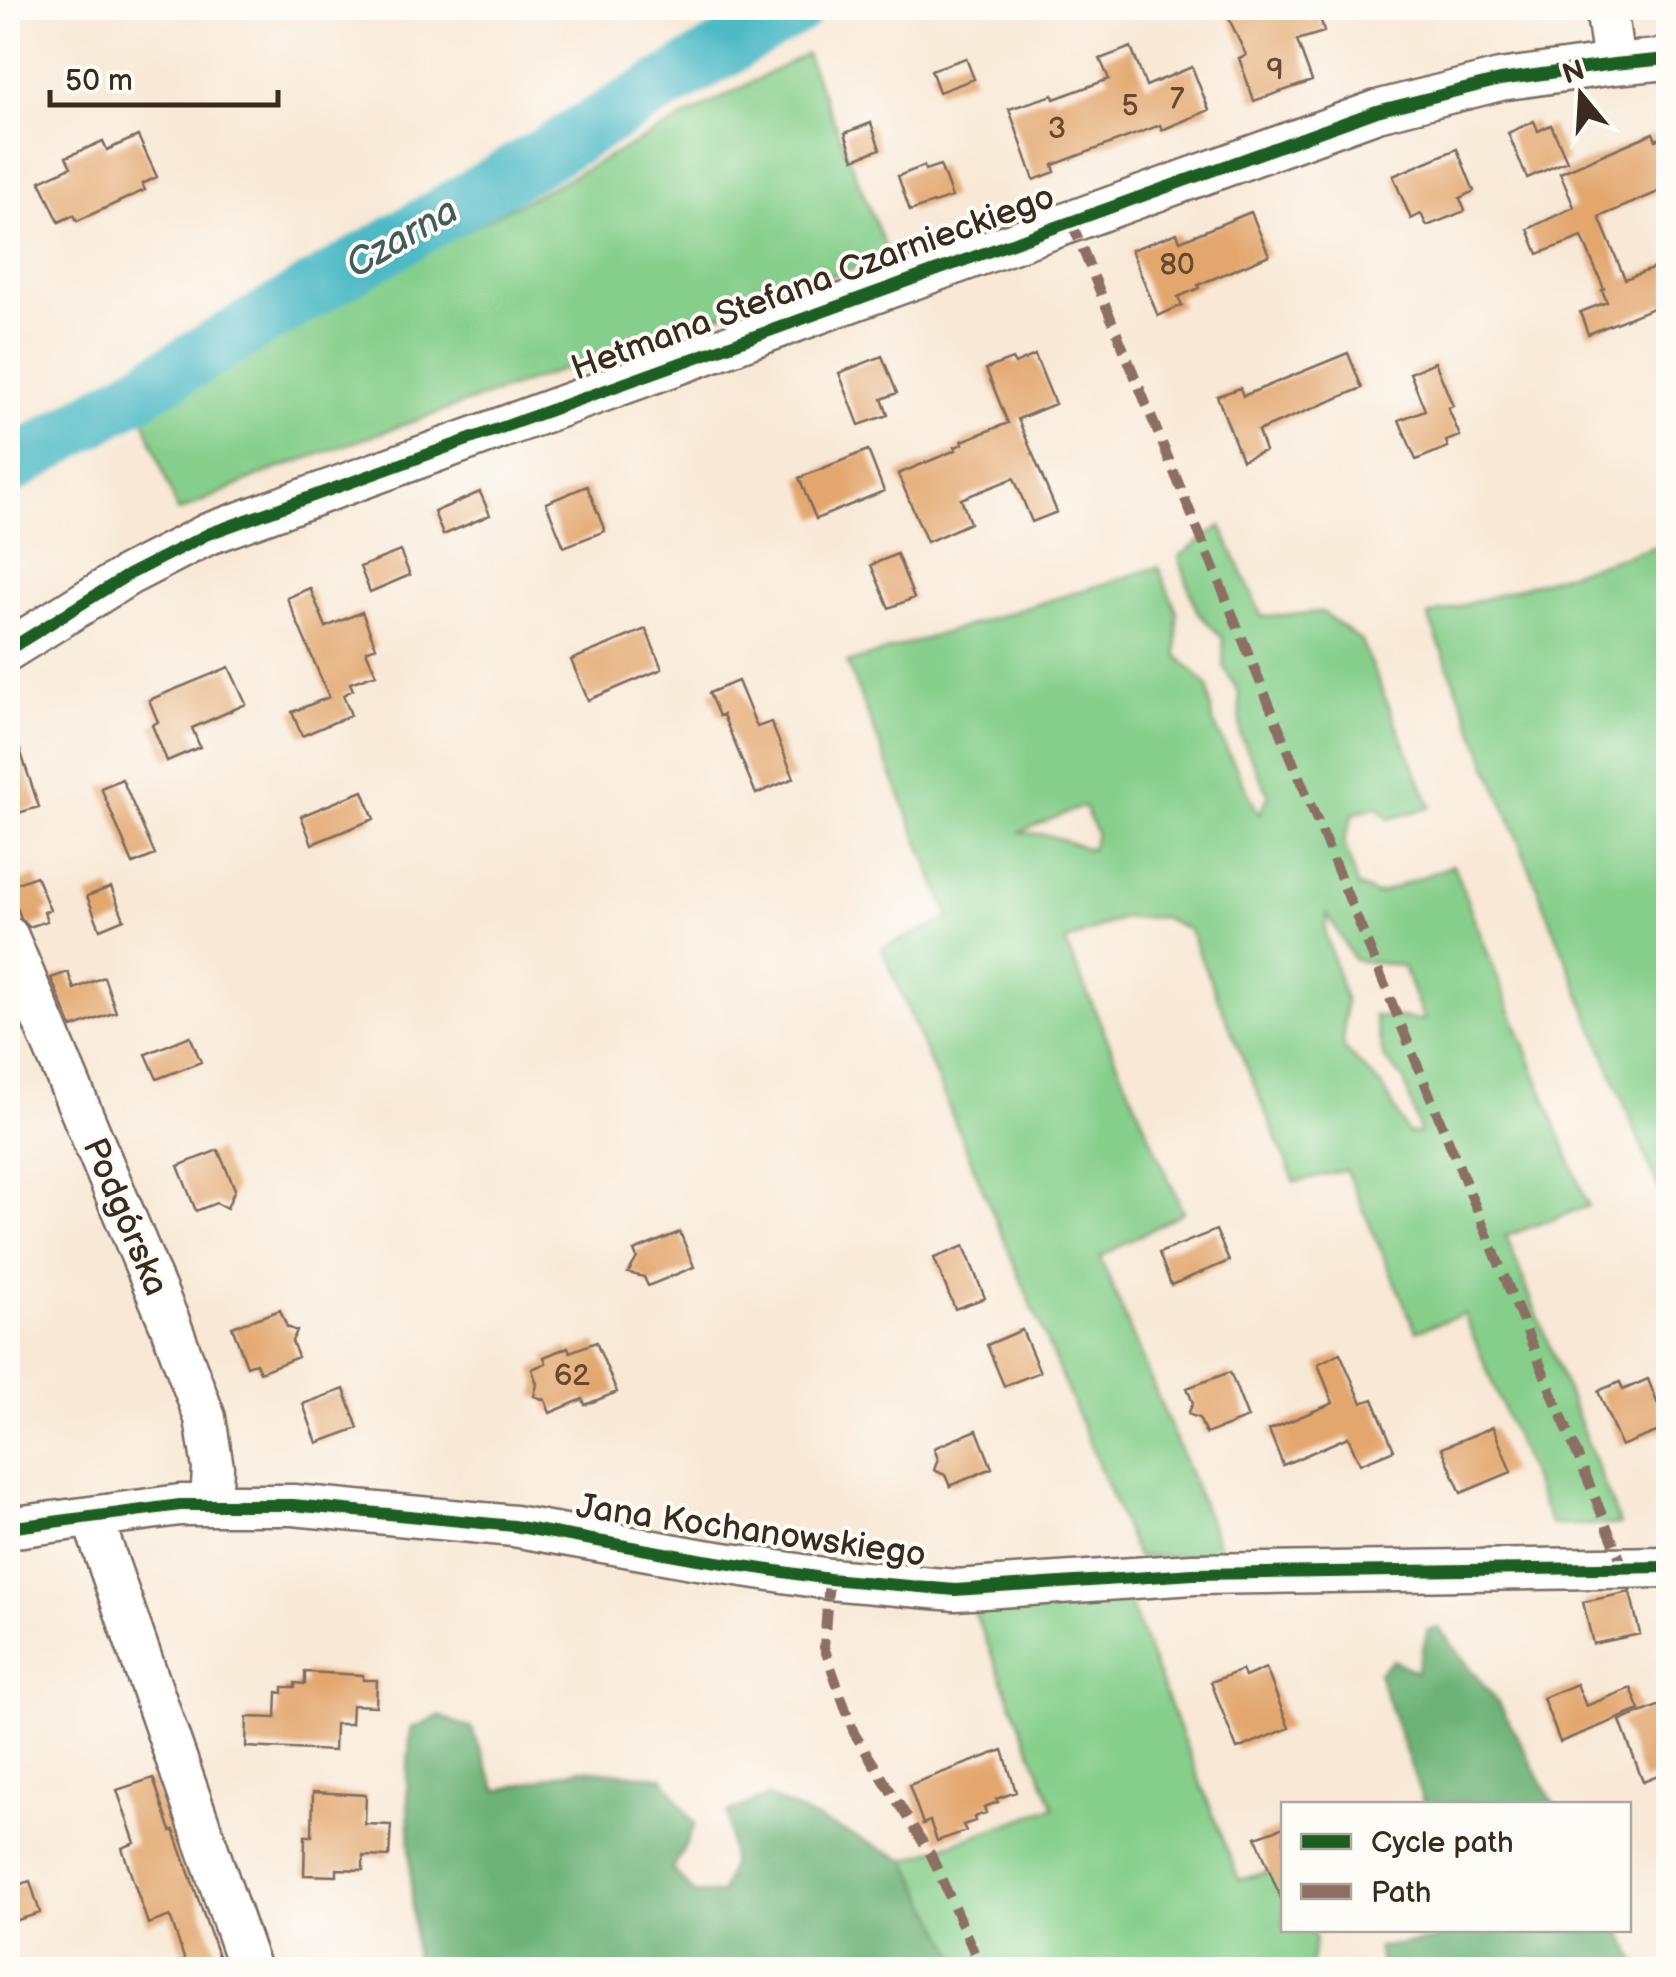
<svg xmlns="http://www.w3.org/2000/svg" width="1676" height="1977" font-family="'Balsamiq Sans',sans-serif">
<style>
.green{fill:#86cf8b;stroke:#607c54;stroke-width:2.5;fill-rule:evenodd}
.forest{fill:#6cb277;stroke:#546e4a;stroke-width:2.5}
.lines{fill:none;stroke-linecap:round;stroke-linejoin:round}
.river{stroke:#4dbac6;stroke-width:55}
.building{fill:#e3a76e}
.minor-casing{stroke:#7d6c5e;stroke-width:45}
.minor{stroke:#fff;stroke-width:40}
.quiet{stroke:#8d6e63;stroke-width:10;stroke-dasharray:20 10;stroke-linecap:butt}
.cycleway-casing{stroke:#fdfcf7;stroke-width:19}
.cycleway{stroke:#1b5e20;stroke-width:12}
.labels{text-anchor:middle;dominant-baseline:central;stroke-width:8;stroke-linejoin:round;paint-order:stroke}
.number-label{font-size:30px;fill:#654932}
.street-label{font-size:35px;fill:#3b2a1e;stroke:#fdfcf7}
.water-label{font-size:38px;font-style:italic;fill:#415c59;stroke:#fdfcf7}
</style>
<rect width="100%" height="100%" fill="#fdfcf7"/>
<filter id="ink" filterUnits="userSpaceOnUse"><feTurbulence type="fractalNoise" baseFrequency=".01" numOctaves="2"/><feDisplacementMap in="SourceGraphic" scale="20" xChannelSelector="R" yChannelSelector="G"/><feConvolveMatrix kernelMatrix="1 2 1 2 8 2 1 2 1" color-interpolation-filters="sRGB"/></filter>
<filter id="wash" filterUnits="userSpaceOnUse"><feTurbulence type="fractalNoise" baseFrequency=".0048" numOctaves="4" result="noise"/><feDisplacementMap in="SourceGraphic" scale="40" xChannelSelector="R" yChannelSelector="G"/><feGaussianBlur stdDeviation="2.25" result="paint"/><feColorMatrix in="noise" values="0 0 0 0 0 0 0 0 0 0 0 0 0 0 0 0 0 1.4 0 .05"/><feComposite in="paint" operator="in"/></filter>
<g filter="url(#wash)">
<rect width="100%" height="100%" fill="#f8e8d5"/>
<path class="green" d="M806,54L889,256L268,472L178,512L138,402Z
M1221,526L1262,617L1322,612L1361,641L1431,807L1389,819L1377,806L1353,814L1344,841L1357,886L1376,895L1453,865L1588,1206L1506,1236L1620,1525H1551L1464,1314L1416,1331L1346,1170L1295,1182L1189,930L1162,917L1122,918L1065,942L1183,1212L1100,1257L1223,1555L1137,1557L882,948L950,919L847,663L1158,567L1177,612V655L1208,687L1212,720L1259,814L1269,795L1241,737L1239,693L1224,667L1223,639L1197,611L1179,557ZM1084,806L1096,833L1091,850L1048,835L1019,832ZM1327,914L1354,960L1403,966L1424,1020L1374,1016L1384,1058L1404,1080L1420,1133L1408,1134L1384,1089L1343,1047L1345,999L1325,933Z
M1661,545L1668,568V1212L1428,616Z
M1128,1600L1239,1880L1283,1868L1284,1930H1311L1315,1939L1310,1967L1306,1970L963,1969L906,1860L1054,1807L973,1609Z"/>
<path class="forest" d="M1439,1628L1501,1707L1554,1804H1424L1378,1673L1393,1660L1416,1672L1428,1630Z
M439,1716L472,1729L497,1791L580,1769L663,1777L695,1825L673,1869L693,1893L721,1894L731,1864L728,1813L767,1796L906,1860L963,1969H415L407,1779L411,1728Z
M1448,1930H1621L1640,1969H1382L1378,1947L1436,1940Z"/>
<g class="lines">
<path class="river" d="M8,468L796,8"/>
</g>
<g id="blocks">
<path class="building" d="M1224,8H1318L1324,32L1297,40L1312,81L1254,101L1239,58L1246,55Z
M1131,47L1146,86L1192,67L1209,110L1162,130L1160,125L1053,165L1055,172L1034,180L1009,109L1053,95L1054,99L1109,79L1100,59Z
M966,58L974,79L939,92L931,70Z
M1534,121L1538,131L1551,125L1567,161L1527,178L1508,133Z
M871,123L880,149L854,159L845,133Z
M1653,133L1656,140L1668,135V188L1599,217L1625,279L1668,263V302L1588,334L1580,312L1607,302L1602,290L1604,289L1582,237L1538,254L1528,229L1574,207L1560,173Z
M138,136L157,177L142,184L145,190L99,211L77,221L74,215L59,222L40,181L71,167L66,157L85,149L103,141L107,150Z
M1457,149L1474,191L1460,198L1465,211L1427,226L1421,214L1411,219L1393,176Z
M940,165L952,197L910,211L898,176L924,166L925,170Z
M1251,212L1269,255L1198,285L1199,288L1178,297L1182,305L1158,316L1131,250L1177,233L1180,241Z
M1348,353L1362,388L1258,431L1265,451L1242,460L1217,396L1240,388L1243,396Z
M1035,355L1055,404L1018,419L1057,512L1032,522L1014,478L961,499L970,523L927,542L898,474L956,450L955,447L963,444L962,441L1008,423L986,369L1012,359L1015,364Z
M882,356L897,393L882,399L888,415L859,425L839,373Z
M1435,362L1453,406L1448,408L1460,436L1446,441L1448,447L1416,460L1399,420L1425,410L1410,373Z
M868,450L884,491L816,519L799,478Z
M587,486L605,531L564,547L546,503Z
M480,492L490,515L443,535L434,512Z
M400,551L410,575L370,592L360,567Z
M897,554L914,598L889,608L871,565Z
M310,588L326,627L362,612L376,647L366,651L376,674L350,683L353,690L343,695L351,715L302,736L292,712L329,697L287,598Z
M646,629L662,669L588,700L571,660Z
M229,667L246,704L192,728L200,747L167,761L152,725L158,722L149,700Z
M738,681L757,727L771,722L794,778L756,794L723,715L719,716L709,693Z
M12,726L39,807L8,816V727Z
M122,779L155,855L133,864L101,788Z
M363,791L374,819L312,844L301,816Z
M36,876L50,910L44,912L47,921L29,927L21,918L9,886Z
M111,887L124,919L100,929L87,896Z
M68,972L74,989L104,977L116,1012L72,1028L51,978Z
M190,1036L201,1062L157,1079L146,1054Z
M218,1150L235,1189L227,1208L216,1203L196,1211L178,1166Z
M1216,1230L1229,1261L1171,1285L1159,1253Z
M680,1232L694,1267L648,1286L644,1277L628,1273L637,1258L634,1251Z
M964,1246L985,1298L955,1309L934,1258Z
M280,1310L287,1327L297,1331L292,1341L298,1357L260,1372L256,1363L247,1366L232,1327Z
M1022,1330L1040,1372L1004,1386L987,1345Z
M596,1342L617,1392L585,1405L583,1399L550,1413L545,1400L534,1396L537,1384L532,1369L546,1363L544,1357L568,1347L570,1352Z
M1340,1353L1362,1403L1373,1399L1394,1450L1360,1464L1348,1437L1283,1465L1269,1430L1333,1403L1318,1364Z
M1230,1372L1248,1418L1206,1434L1199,1418L1188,1414L1193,1403L1187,1388Z
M1648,1379L1667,1428L1621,1446L1598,1391L1620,1382L1623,1390Z
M344,1389L358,1428L317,1443L303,1404Z
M1493,1427L1511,1472L1461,1493L1442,1448Z
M977,1430L992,1468L950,1486L945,1475L934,1470L938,1459L934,1448Z
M1630,1592L1640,1634L1593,1644L1583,1602Z
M1266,1668L1289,1728L1237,1749L1211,1682L1242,1670L1245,1677Z
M305,1672L363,1675V1680H377L376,1706L352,1705L351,1724H335L334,1751L246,1747L247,1717L276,1718L277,1692L283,1693V1687H295V1683L305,1684Z
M1577,1684L1586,1706L1631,1688L1640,1710L1560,1742L1543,1698Z
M1668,1702V1772L1643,1782L1620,1721Z
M1003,1750L1016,1792L996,1799L998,1802L984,1807L986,1813L974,1817L975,1821L963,1825L966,1831L937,1841L930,1821L923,1824L909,1785Z
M153,1778L171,1831L174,1830L223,1970H188L170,1916L148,1924L122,1848L135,1843L117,1790Z
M313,1792L366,1795L365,1824L391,1825L389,1857L363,1856V1870L337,1869V1876L304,1875L305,1836H312Z
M1284,1827V1902H1282L1256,1837Z
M30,1881L40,1913L8,1923V1888Z"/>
</g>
</g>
<g filter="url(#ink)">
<use href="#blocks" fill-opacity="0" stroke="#7d6c5e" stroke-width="2.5"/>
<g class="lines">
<g class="minor-casing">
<path id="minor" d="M1610,8L1607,14L1614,64
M8,650L128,575L208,534L1377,111L1500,80L1614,64L1668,59
M8,937L170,1324L205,1418L213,1468L211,1505
M92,1517L250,1970
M8,1528L180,1505H293L514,1526L698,1559L829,1579L955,1590L1193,1574L1668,1567"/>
</g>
<use href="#minor" class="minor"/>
<path class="quiet" d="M1071,221L1623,1566
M829,1579L824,1647L854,1733L931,1855L982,1970"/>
<g class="cycleway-casing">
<path id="cycleway" d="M8,650L128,575L208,534L1377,111L1500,80L1614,64L1668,59
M8,1528L180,1505H293L514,1526L698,1559L829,1579L955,1590L1193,1574L1668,1567"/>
</g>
<use href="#cycleway" class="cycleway"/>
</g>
</g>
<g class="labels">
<g class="number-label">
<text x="1275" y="70">9</text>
<text x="1177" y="99">7</text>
<text x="1130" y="106">5</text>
<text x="1057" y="129">3</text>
<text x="1177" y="265">80</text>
<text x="572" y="1376">62</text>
</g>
<g class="street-label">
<text transform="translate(813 283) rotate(-20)">Hetmana Stefana Czarnieckiego</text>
<text transform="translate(125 1217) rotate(67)">Podgórska</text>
<text transform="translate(751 1531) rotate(8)">Jana Kochanowskiego</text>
</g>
<g class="water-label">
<text transform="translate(402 238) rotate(-30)">Czarna</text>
</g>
</g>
<rect width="1676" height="1977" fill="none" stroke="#fdfcf7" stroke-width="40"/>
<rect x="1281" y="1802" width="350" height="130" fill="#fdfcf7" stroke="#afa8a0" stroke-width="2.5"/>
<rect x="1301" y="1834" width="50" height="15" fill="#1b5e20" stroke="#afa8a0" stroke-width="2.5"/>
<text x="1371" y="1852" font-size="30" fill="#3b2a1e">Cycle path</text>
<rect x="1301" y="1884" width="50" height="15" fill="#8d6e63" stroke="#afa8a0" stroke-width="2.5"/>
<text x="1371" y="1902" font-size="30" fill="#3b2a1e">Path</text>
<g transform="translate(1581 95) rotate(342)" stroke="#fdfcf7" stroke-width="8" paint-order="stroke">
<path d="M0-8L18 38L0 25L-18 38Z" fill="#3b2a1e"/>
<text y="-15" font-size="28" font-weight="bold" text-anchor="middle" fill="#3b2a1e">N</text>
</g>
<path d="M50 90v15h228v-15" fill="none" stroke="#3b2a1e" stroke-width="5"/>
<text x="65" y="90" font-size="30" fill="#3b2a1e" stroke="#fdfcf7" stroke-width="8" paint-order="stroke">50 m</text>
</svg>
